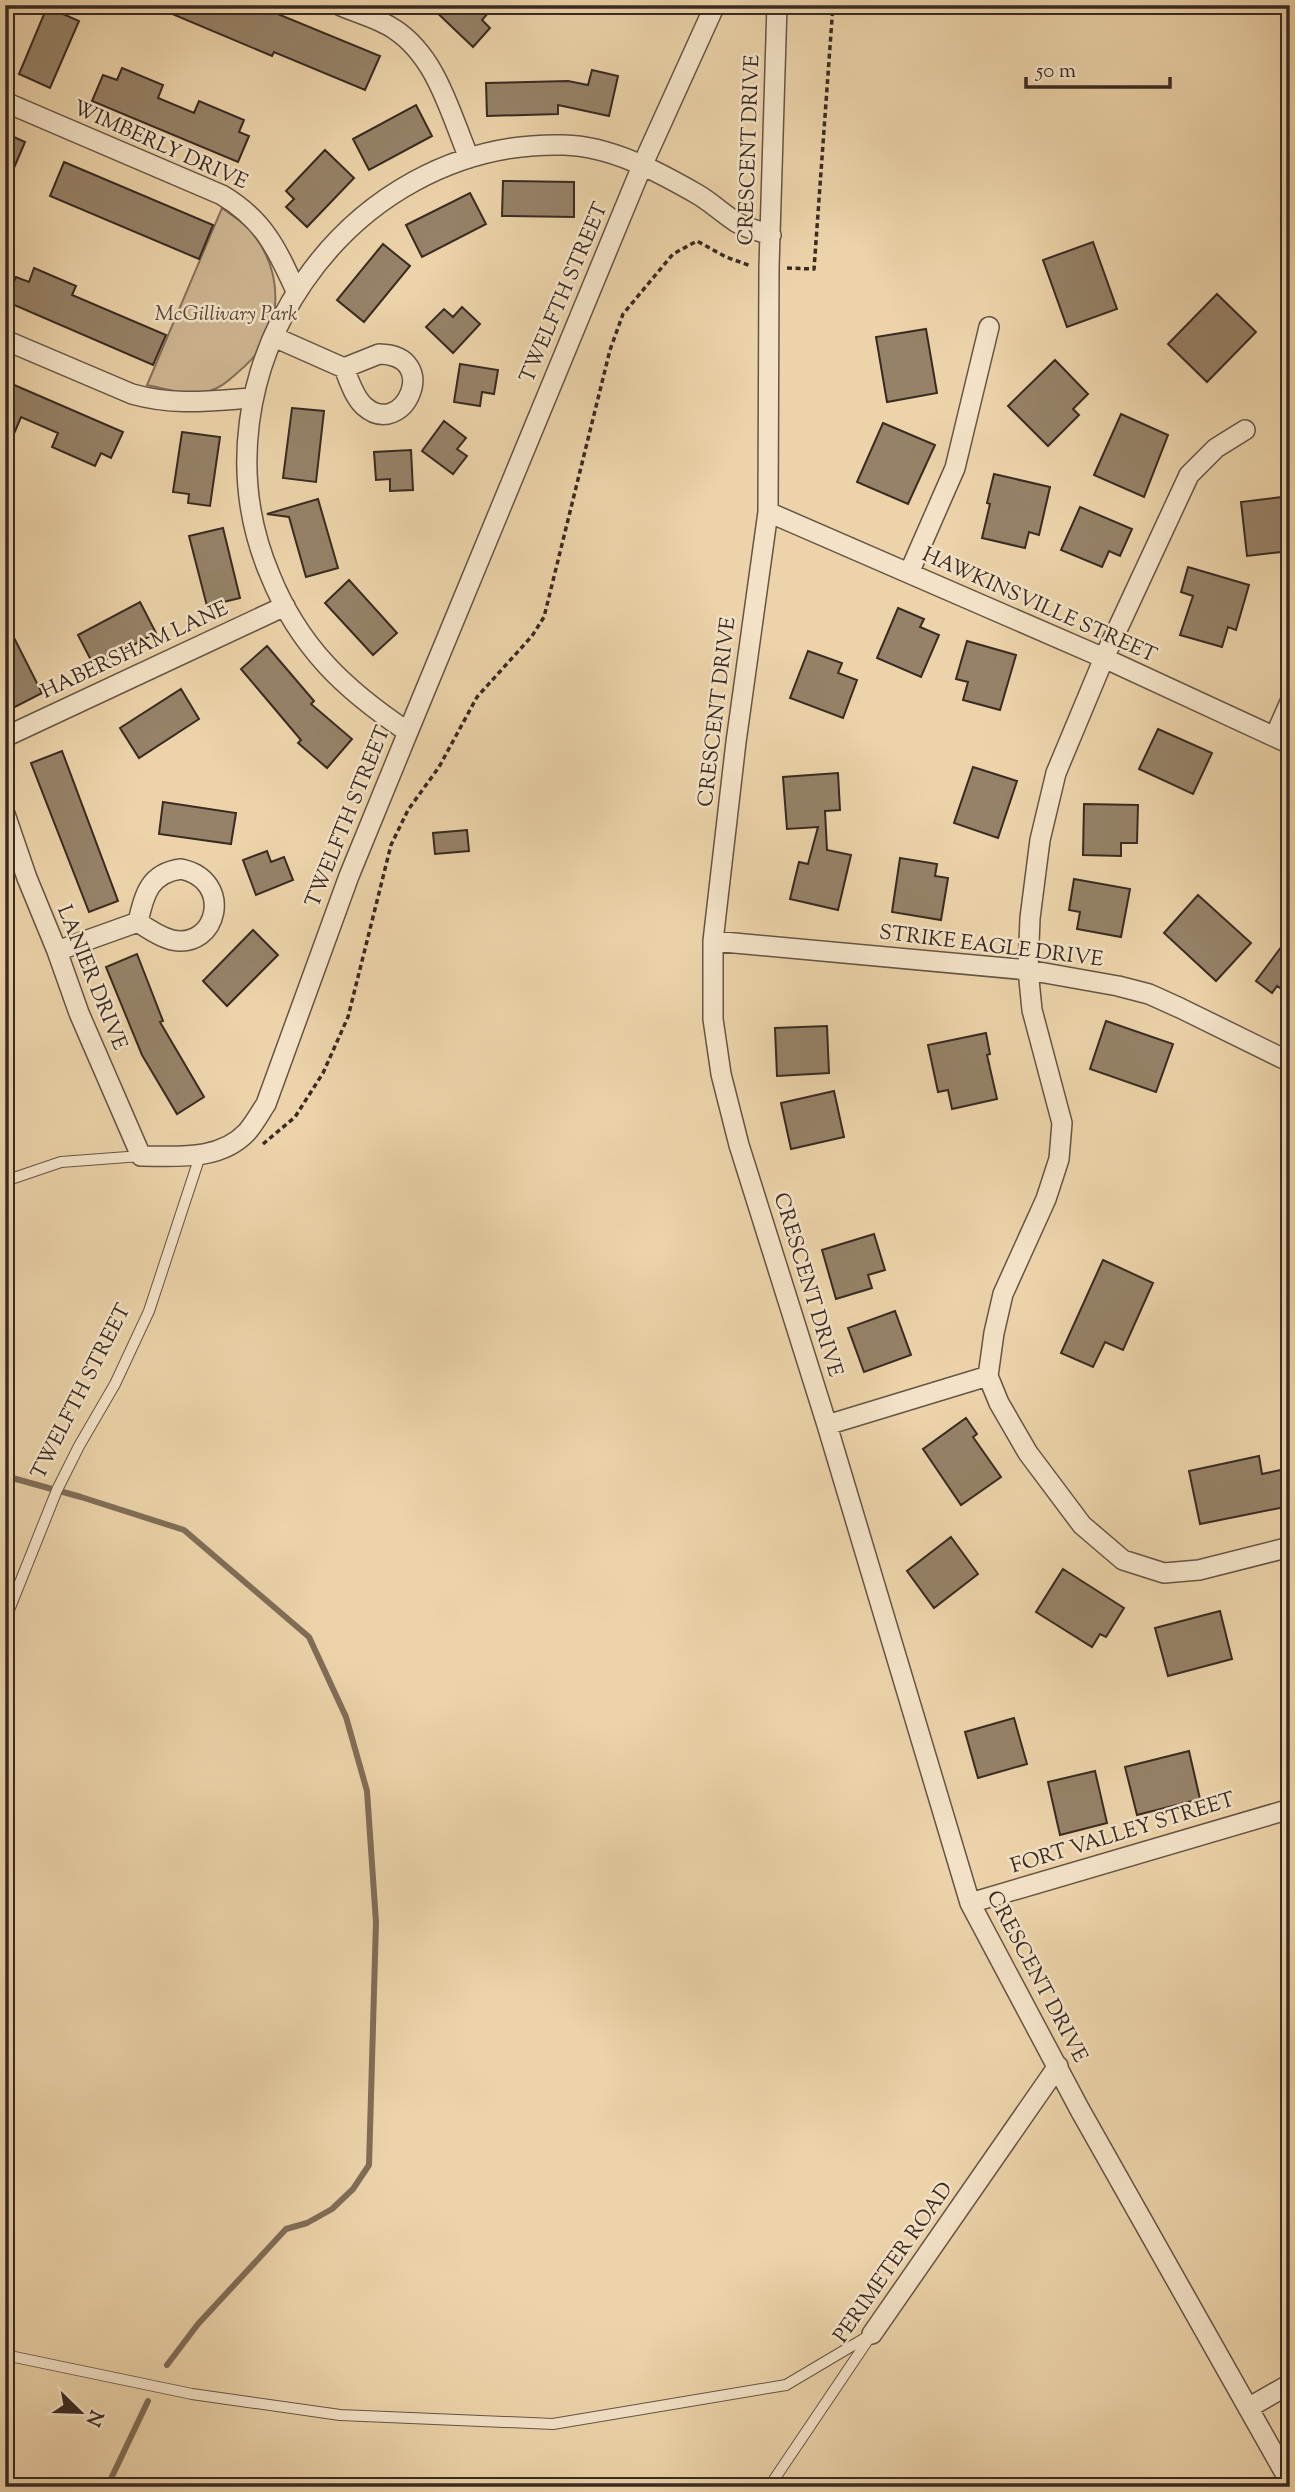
<svg xmlns="http://www.w3.org/2000/svg" width="1295" height="2492" font-family="'Sorts Mill Goudy',serif">
<style>
.green{fill:#ceb692;stroke:#84705a;stroke-width:2}
.lines{fill:none;stroke-linecap:round;stroke-linejoin:round}
.stream{stroke:#806d57;stroke-width:6}
.building{fill:#968268;stroke:#392a22;stroke-width:2}
.lane-casing{stroke:#665444;stroke-width:12}
.street-casing{stroke:#665444;stroke-width:22}
.path{stroke:#392a22;stroke-width:3.5;stroke-dasharray:5 3.5;stroke-linecap:butt}
.lane{stroke:#f3e2c7;stroke-width:10}
.street{stroke:#f3e2c7;stroke-width:19}
.labels{text-anchor:middle;dominant-baseline:central;stroke-width:5;stroke-linejoin:round;paint-order:stroke}
.street-label{font-size:21px;fill:#392a22;stroke:#f3e2c7}
.park-label{font-size:21px;font-style:italic;fill:#574638;stroke:#f3e2c7}
</style>
<rect width="100%" height="100%" fill="#ecd3a9"/>
<filter id="stains"><feTurbulence type="fractalNoise" baseFrequency=".00286" numOctaves="4"/><feColorMatrix values="0 0 0 0 .2 0 0 0 0 .09 0 0 0 0 .02 0 0 0 .5 -.17"/></filter>
<radialGradient id="worn" r=".72"><stop offset=".6" stop-color="#630" stop-opacity="0"/><stop offset="1" stop-color="#630" stop-opacity=".3"/></radialGradient>
<path class="green" d="M222,208C231,215 244,222 251,231C284,272 285,329 245,366C232,377 222,389 205,392C185,395 166,389 147,385Z"/>
<g class="lines">
<path class="stream" d="M5,1476L81,1497L184,1530L309,1637L346,1717L367,1791L376,1922L369,2165L353,2189L332,2209L307,2223L286,2229L198,2324L167,2365
M107,2487L148,2401"/>
</g>
<path class="building" d="M151,5H256L380,56L365,90L274,52L272,56Z
M429,5H495L482,20L490,28L473,47Z
M47,7L79,21L50,88L19,74Z
M122,68L163,85L158,98L194,113L199,101L244,120L239,132L249,136L238,162L92,101L103,75L117,80Z
M592,70L618,76L609,116L558,105V114L487,116L486,83L568,81L588,85Z
M416,105L432,136L369,170L353,139Z
M5,133L25,142L5,189Z
M325,150L354,178L307,227L286,207L294,199L286,191Z
M64,162L213,225L199,259L50,196Z
M503,181L574,182V217L502,216Z
M470,193L486,224L422,257L406,225Z
M1093,242L1117,309L1067,327L1043,260Z
M383,244L410,266L364,322L337,300Z
M34,268L76,286L72,295L166,335L153,365L5,301L16,277L29,282Z
M1217,294L1256,332L1207,382L1168,344Z
M462,307L480,324L453,353L426,327L444,309L453,317Z
M926,329L937,393L887,402L876,337Z
M1055,360L1088,394L1073,409L1079,415L1048,446L1008,406Z
M460,364L498,370L494,394L482,392L480,406L454,402Z
M5,381L123,432L111,458L101,453L95,466L52,447L58,433L21,417L5,455Z
M292,408L324,411L316,482L283,478Z
M1121,414L1168,435L1144,497L1094,475Z
M444,421L466,438L457,449L467,456L453,474L422,451Z
M883,423L935,445L908,504L857,482Z
M182,432L220,437L210,506L188,503L189,494L173,492Z
M411,450L413,490L390,491V479L376,480L374,452Z
M994,474L1050,487L1039,535L1029,532L1025,548L982,538L990,504L987,503Z
M1290,496V551L1247,556L1241,502Z
M318,499L338,568L306,577L289,517L267,514Z
M1080,507L1132,529L1120,556L1109,551L1102,567L1061,550Z
M223,528L240,598L207,606L189,536Z
M1188,567L1249,585L1236,630L1228,627L1222,647L1180,635L1193,596L1181,592Z
M349,580L397,633L373,655L325,603Z
M140,602L156,633L94,666L78,635Z
M898,608L924,619L920,627L939,635L921,677L877,658Z
M5,620L42,693L13,708L5,693Z
M967,641L1016,655L1000,710L963,700L968,682L956,679Z
M267,646L314,701L311,704L352,739L327,768L298,743L301,740L241,669Z
M808,651L842,663L838,673L857,680L843,718L790,698Z
M181,689L199,719L139,758L120,728Z
M1158,729L1212,753L1193,794L1139,769Z
M62,751L118,901L89,912L31,763Z
M973,767L1017,781L998,838L954,823Z
M838,773L840,810L825,811L827,850L851,855L838,910L790,899L799,862L808,864L818,827L787,829L783,777Z
M163,802L236,813L231,844L159,834Z
M1084,804L1138,805L1137,843H1121V856L1083,855Z
M467,830L469,851L435,854L433,833Z
M267,851L271,862L284,857L293,880L256,895L243,860Z
M900,858L937,864L935,876L948,878L941,920L892,912Z
M1074,879L1130,889L1121,937L1077,929L1080,912L1069,910Z
M1198,895L1251,943L1216,981L1164,933Z
M253,930L278,955L227,1006L203,981Z
M1290,935V995L1277,986L1272,993L1256,981Z
M137,954L163,1021L160,1022L204,1097L177,1114L142,1055L106,967Z
M1106,1021L1173,1044L1156,1092L1090,1069Z
M827,1026L829,1073L777,1076L775,1028Z
M986,1033L990,1054L987,1055L997,1099L952,1109L948,1090L938,1092L928,1045Z
M834,1091L844,1137L791,1149L781,1103Z
M874,1234L885,1270L868,1275L872,1288L836,1299L822,1250Z
M1103,1260L1153,1283L1123,1350L1105,1342L1093,1367L1061,1353Z
M895,1311L911,1355L864,1372L848,1328Z
M966,1418L977,1434L973,1437L1001,1477L961,1505L923,1449Z
M1259,1456L1262,1474L1290,1468V1506L1200,1524L1189,1471Z
M951,1537L978,1574L934,1608L907,1571Z
M1063,1569L1124,1608L1106,1637L1100,1634L1092,1647L1036,1612Z
M1220,1611L1232,1659L1168,1676L1155,1628Z
M1014,1718L1027,1764L978,1778L965,1732Z
M1189,1751L1200,1799L1137,1815L1125,1767Z
M1095,1771L1107,1823L1060,1835L1048,1782Z"/>
<g class="lines">
<g class="lane-casing">
<path id="lane" d="M5,1181L61,1162L141,1156
M5,1620L57,1490L79,1446L115,1384L149,1311L200,1156
M5,2355L192,2394L340,2415L553,2424L786,2385L872,2334
M769,2487L870,2337"/>
</g>
<g class="street-casing">
<path id="street" d="M339,5C356,13 378,18 394,29C437,57 450,113 469,158
M777,5L769,267L768,512L736,742L713,941V1019L721,1074L739,1145L827,1425L970,1903L1080,2110L1290,2482
M5,6V5
M5,102L222,195C264,220 277,249 296,291
M274,337L344,368
M5,340L132,394C174,406 209,401 252,398
M379,354C443,355 403,441 364,406C354,397 349,380 344,368Z
M1245,430L1216,448L1189,475L1104,658L1056,773L1040,840L1030,918L1028,970L1032,1010L1062,1123L1059,1159L1046,1199L1003,1294L994,1333L988,1376L999,1403L1028,1453L1082,1525L1123,1560L1164,1573L1199,1570L1290,1547
M768,512L1104,658L1290,744
M909,573L955,468L989,327
M408,732C345,690 299,647 270,575C185,374 346,139 564,145C610,146 657,171 697,194C711,202 722,213 736,222C746,228 759,231 771,235
M1275,736L1290,702
M5,737L285,606
M5,814L27,878L57,951L79,1013L141,1156C177,1156 220,1161 247,1132C254,1124 260,1113 266,1104L349,876L408,732L642,166L715,5
M181,869C234,880 218,950 172,940C160,937 148,929 138,922C144,894 150,873 181,869Z
M713,941L1028,970L1118,986L1149,994L1180,1008L1290,1062
M57,951L138,922
M827,1425L988,1376
M970,1903L1290,1809
M872,2334L1058,2066
M1248,2408L1290,2384"/>
</g>
<path class="path" d="M787,268L814,269L833,5
M263,1144L295,1117L323,1073L348,1017L391,845L408,810L439,767L477,697L532,636L544,617L610,350L623,314L673,254L697,241L726,257L751,266"/>
<use href="#lane" class="lane"/>
<use href="#street" class="street"/>
</g>
<g class="labels">
<g class="street-label">
<text transform="translate(160 146) rotate(24)">WIMBERLY DRIVE</text>
<text transform="translate(750 150) rotate(-88)">CRESCENT DRIVE</text>
<text transform="translate(565 293) rotate(-67)">TWELFTH STREET</text>
<text transform="translate(1039 606) rotate(24)">HAWKINSVILLE STREET</text>
<text transform="translate(135 651) rotate(-25)">HABERSHAM LANE</text>
<text transform="translate(718 712) rotate(-83)">CRESCENT DRIVE</text>
<text transform="translate(349 817) rotate(-68)">TWELFTH STREET</text>
<text transform="translate(991 947) rotate(7)">STRIKE EAGLE DRIVE</text>
<text transform="translate(91 978) rotate(68)">LANIER DRIVE</text>
<text transform="translate(807 1285) rotate(73)">CRESCENT DRIVE</text>
<text transform="translate(82 1392) rotate(-63)">TWELFTH STREET</text>
<text transform="translate(1123 1834) rotate(-17)">FORT VALLEY STREET</text>
<text transform="translate(1036 1977) rotate(62)">CRESCENT DRIVE</text>
<text transform="translate(894 2263) rotate(-55)">PERIMETER ROAD</text>
</g>
<g class="park-label">
<text x="226" y="315">McGillivary Park</text>
</g>
</g>
<rect width="1295" height="2492" fill="none" stroke="#ecd3a9" stroke-width="28"/>
<rect x="7" y="7" width="1281" height="2478" fill="none" stroke="#392a22" stroke-width="3.5"/>
<rect x="14" y="14" width="1267" height="2464" fill="none" stroke="#392a22" stroke-width="2"/>
<g transform="translate(80 2412) rotate(113)" stroke="#f3e2c7" stroke-width="5" paint-order="stroke">
<path d="M0-5L12 26L0 18L-12 26Z" fill="#392a22"/>
<text y="-10" font-size="19" font-weight="bold" text-anchor="middle" fill="#392a22">N</text>
</g>
<path d="M1026 77v10h144v-10" fill="none" stroke="#392a22" stroke-width="3.5"/>
<text x="1036" y="77" font-size="21" fill="#392a22" stroke="#f3e2c7" stroke-width="5" paint-order="stroke">50 m</text>
<rect width="100%" height="100%" filter="url(#stains)"/>
<rect width="100%" height="100%" fill="url(#worn)"/>
</svg>
